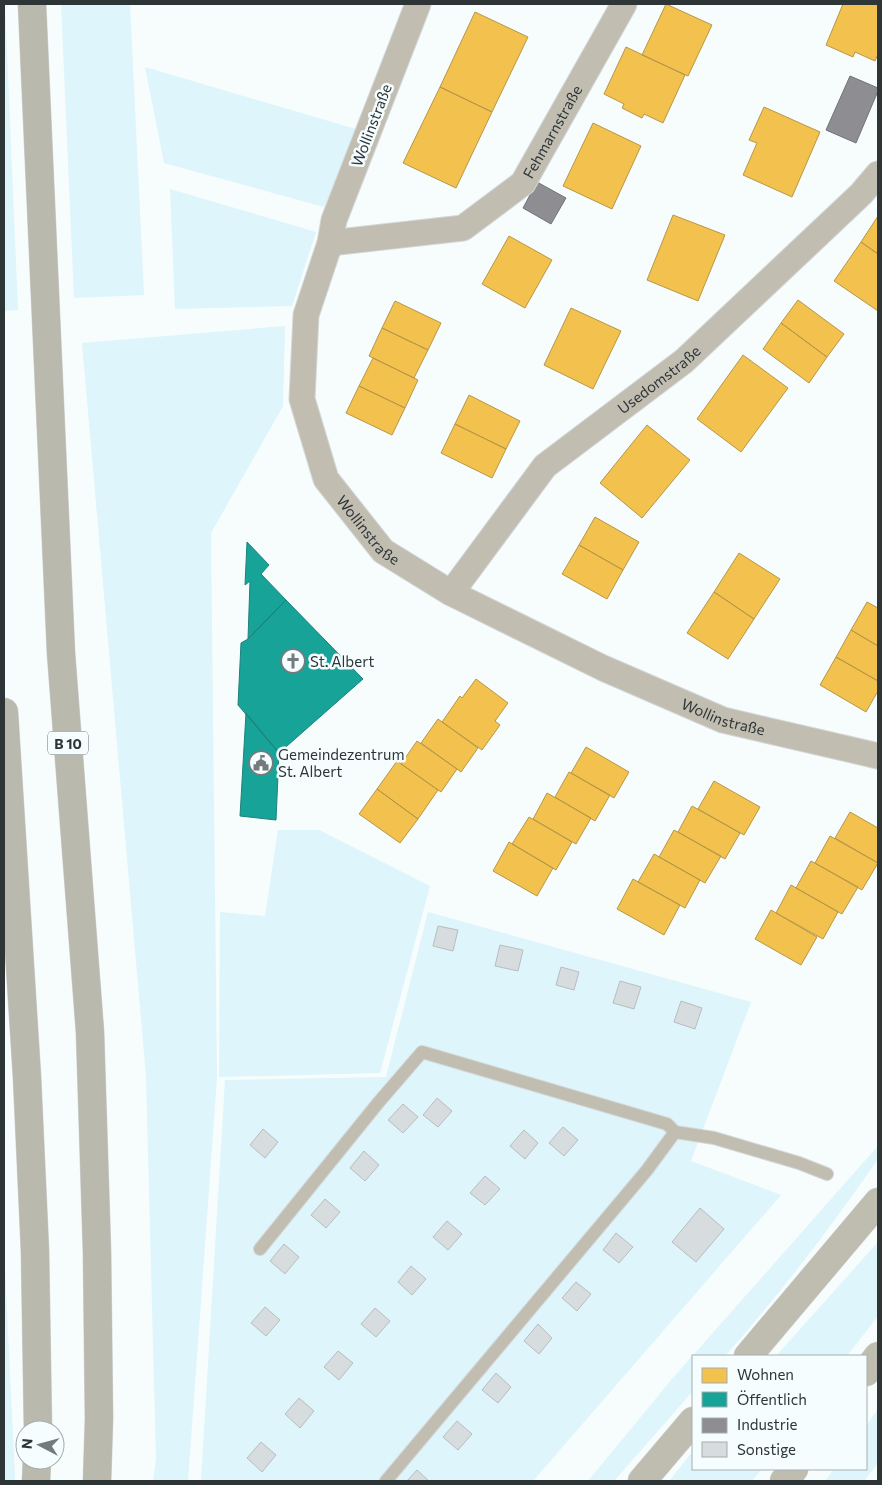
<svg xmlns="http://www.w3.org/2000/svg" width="882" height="1485" font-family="Commissioner,sans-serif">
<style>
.green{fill:#ddf5fb}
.homes{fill:#f2c14e;stroke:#b79747}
.public{fill:#17a398;stroke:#1e827b}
.industry{fill:#8d8d92;stroke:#707377}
.building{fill:#d7dcde;stroke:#b8bdbf}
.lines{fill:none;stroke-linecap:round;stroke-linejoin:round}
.service-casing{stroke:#d4d7d9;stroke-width:14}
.minor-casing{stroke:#d4d7d9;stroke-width:27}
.secondary-casing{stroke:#d4d7d9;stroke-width:29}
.trunk-casing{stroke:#d4d7d9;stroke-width:29}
.service{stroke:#c1beb1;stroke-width:12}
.minor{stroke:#c1beb1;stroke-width:25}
.secondary{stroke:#bfbcb0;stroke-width:28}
.trunk{stroke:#bab9ae;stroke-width:28}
.labels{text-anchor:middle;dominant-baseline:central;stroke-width:5;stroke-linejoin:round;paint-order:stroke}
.shield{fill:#f5fdff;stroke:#6a7173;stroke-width:1}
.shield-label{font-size:14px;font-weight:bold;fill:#2e3537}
.street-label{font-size:15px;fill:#2e3537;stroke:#f5fdff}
.poi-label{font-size:15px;fill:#2e3537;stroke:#f5fdff;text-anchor:start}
</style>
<rect width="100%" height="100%" fill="#f7fcfd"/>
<path class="green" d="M4,4H5L18,310L4,311Z
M61,4H130L144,295L74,298Z
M145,67L359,130L324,207L164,163Z
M170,189L316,232L292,306L175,309Z
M285,326L283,406L211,533L217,1078L188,1481H153L156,1459L146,1076L82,343Z
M278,830H319L430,886L380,1073L219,1077L220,912L265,916Z
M428,912L751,1002L691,1161L781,1195L533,1481H201L225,1080L386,1077Z
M878,1146V1159C831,1227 780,1294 725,1356H693V1391L614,1481H588L672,1379Z
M878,1242V1316L847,1356H776Z
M4,1249L15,1477V1481H4Z
M878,1409V1463L864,1481H825L834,1469H866V1426Z
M693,1451V1469H762L752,1481H669Z"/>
<path class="homes" d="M666,4L712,25L688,76L642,55Z
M843,4H878V54L875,61L855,52L853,57L826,45Z
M475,12L528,37L492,112L440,87Z
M626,47L685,75L663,123L644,114L642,118L622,108L624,104L604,94Z
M440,87L492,112L456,188L403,163Z
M764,107L820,132L792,197L743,175L757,143L749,140Z
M593,123L641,146L612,209L563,186Z
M673,215L725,235L698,301L647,280Z
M878,216V254L861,242Z
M509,236L552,260L525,308L482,284Z
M861,242L878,254V311L834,281Z
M798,300L844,334L827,357L781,323Z
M395,301L441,323L428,350L382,328Z
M571,308L621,331L593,389L544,365Z
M781,323L827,357L809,383L763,349Z
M382,328L428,350L414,378L369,356Z
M743,355L788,388L741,452L697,419Z
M373,358L418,380L405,408L359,386Z
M359,386L405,408L392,435L346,413Z
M469,395L520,421L506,449L455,424Z
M455,424L506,449L492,478L441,453Z
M647,425L690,460L642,518L600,483Z
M595,517L639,542L623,570L579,545Z
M579,545L623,570L607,599L562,574Z
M739,553L780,579L754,619L714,592Z
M714,592L754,619L728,659L687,633Z
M867,602L878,608V646L851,630Z
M851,630L878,646V681L836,657Z
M836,657L878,681V691L866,712L820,685Z
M476,679L508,703L495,721L500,725L482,750L442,722L460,696L462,698Z
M438,719L478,748L461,772L421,743Z
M417,741L457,769L441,792L401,764Z
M586,747L629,772L614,798L571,773Z
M397,761L438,790L418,819L377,789Z
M569,772L610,795L595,821L555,797Z
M714,781L760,807L744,835L698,809Z
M377,789L418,819L400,843L359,814Z
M547,793L591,818L576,844L533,819Z
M692,806L740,833L725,859L678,832Z
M850,812L878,828V863L835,838Z
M529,817L572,842L556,870L512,844Z
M674,830L721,856L705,883L659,857Z
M830,836L878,863L862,890L815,863Z
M509,842L553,868L537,896L493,871Z
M654,854L700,880L685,908L638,882Z
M811,861L858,887L842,914L796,888Z
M633,879L680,905L664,935L617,909Z
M791,885L838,912L823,939L776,913Z
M771,910L817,937L801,965L755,939Z"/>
<path class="public" d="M247,542L269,565L261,574L286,600L248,639L250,581L245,585Z
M286,600L363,679L279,753L238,705L241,643L248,639Z
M246,713L279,753L276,820L240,816Z"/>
<path class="industry" d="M850,76L878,88V91L856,143L826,130Z
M537,182L566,198L551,224L523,208Z"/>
<path class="building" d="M438,926L458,930L453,951L433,946Z
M500,945L523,950L518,971L495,966Z
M561,967L579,972L574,990L556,985Z
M620,981L641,987L634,1009L613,1003Z
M681,1001L702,1008L695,1029L674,1022Z
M437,1098L452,1111L438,1127L423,1115Z
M403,1104L418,1117L403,1133L388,1120Z
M563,1127L578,1140L564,1156L549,1143Z
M263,1129L278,1142L265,1158L250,1145Z
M524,1130L538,1143L525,1159L510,1146Z
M364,1151L379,1165L365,1181L350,1168Z
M485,1176L500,1189L485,1205L470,1193Z
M325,1199L340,1212L326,1228L311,1215Z
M700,1208L724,1229L696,1262L672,1242Z
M447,1221L462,1234L448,1250L433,1237Z
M616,1233L633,1247L619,1263L603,1250Z
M284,1244L299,1257L285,1274L270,1261Z
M411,1266L426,1279L412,1295L398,1282Z
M576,1282L591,1294L577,1311L562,1298Z
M265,1307L280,1320L266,1336L251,1323Z
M375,1308L390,1321L376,1337L361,1324Z
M538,1324L552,1338L539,1354L524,1341Z
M338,1351L353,1363L339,1380L324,1367Z
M496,1373L511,1387L498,1403L482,1390Z
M299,1398L314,1411L300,1428L285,1414Z
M457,1421L472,1434L458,1450L443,1437Z
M261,1442L276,1455L262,1472L247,1458Z
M417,1470L429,1481H407Z"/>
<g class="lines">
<g class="service-casing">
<path id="service" d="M260,1249L378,1103L422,1052L667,1124L675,1132L714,1138L799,1163L827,1174
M386,1481L647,1170L675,1132"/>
</g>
<g class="minor-casing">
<g id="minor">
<path id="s1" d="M418,4L334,220L330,243L306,315L302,399L326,479L383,551L451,593L603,668L723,720L878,756"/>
<path id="s2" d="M330,243L463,228L523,183L624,4"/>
<path id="s3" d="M451,593L545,466L684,361L861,194L878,174"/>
</g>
</g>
<g class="secondary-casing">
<path id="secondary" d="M748,1356L878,1202
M866,1372L878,1356
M642,1481L693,1421
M784,1481L794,1469"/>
</g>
<g class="trunk-casing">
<path id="trunk" d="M32,4L61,653L90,1032L97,1252L99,1419L97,1481
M4,712L27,1077L35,1251L38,1430
M36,1481L37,1460"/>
</g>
<use href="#service" class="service"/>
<use href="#minor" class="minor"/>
<use href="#secondary" class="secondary"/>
<use href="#trunk" class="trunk"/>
</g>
<defs>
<g id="church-ring" transform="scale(1.25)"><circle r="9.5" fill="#f5fdff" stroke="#747b7c" stroke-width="1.5"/><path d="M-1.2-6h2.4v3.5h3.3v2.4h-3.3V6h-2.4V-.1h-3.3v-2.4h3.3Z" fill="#747b7c"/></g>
<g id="civic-ring" transform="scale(1.25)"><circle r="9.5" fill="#f5fdff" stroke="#747b7c" stroke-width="1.5"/><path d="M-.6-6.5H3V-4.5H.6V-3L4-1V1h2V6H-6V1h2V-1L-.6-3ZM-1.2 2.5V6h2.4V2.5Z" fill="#747b7c"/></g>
</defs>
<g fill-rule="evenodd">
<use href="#church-ring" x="293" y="661"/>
<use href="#civic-ring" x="261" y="763"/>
</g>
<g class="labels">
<rect class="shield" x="48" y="731.5" width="40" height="23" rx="4"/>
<g class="shield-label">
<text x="68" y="743">B 10</text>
</g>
<g class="street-label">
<text transform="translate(371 125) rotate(-69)">Wollinstraße</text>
<text stroke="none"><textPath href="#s2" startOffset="268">Fehmarnstraße</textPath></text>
<text stroke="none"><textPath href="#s3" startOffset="301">Usedomstraße</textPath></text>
<text stroke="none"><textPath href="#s1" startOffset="565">Wollinstraße</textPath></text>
<text stroke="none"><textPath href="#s1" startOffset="970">Wollinstraße</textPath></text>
</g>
<g class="poi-label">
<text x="310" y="661">St. Albert</text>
<text x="278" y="754">Gemeindezentrum<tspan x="278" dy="17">St. Albert</tspan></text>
</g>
</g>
<rect width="882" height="1485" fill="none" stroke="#2e3537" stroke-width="10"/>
<rect x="692" y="1355" width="175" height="115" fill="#f5fdff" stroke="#a5adaf"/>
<rect x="702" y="1368" width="25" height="15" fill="#f2c14e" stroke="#a5adaf"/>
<text x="737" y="1380" font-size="15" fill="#2e3537">Wohnen</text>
<rect x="702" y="1392" width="25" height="15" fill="#17a398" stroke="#a5adaf"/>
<text x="737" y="1405" font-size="15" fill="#2e3537">Öffentlich</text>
<rect x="702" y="1418" width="25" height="15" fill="#8d8d92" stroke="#a5adaf"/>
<text x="737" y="1430" font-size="15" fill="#2e3537">Industrie</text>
<rect x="702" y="1442" width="25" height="15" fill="#d7dcde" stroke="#a5adaf"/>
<text x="737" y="1455" font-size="15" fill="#2e3537">Sonstige</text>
<g transform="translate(40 1445) rotate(276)"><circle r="24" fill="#f5fdff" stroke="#a5adaf"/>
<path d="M0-4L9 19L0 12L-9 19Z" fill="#747b7c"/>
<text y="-8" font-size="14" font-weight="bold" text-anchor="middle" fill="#2e3537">N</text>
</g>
</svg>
